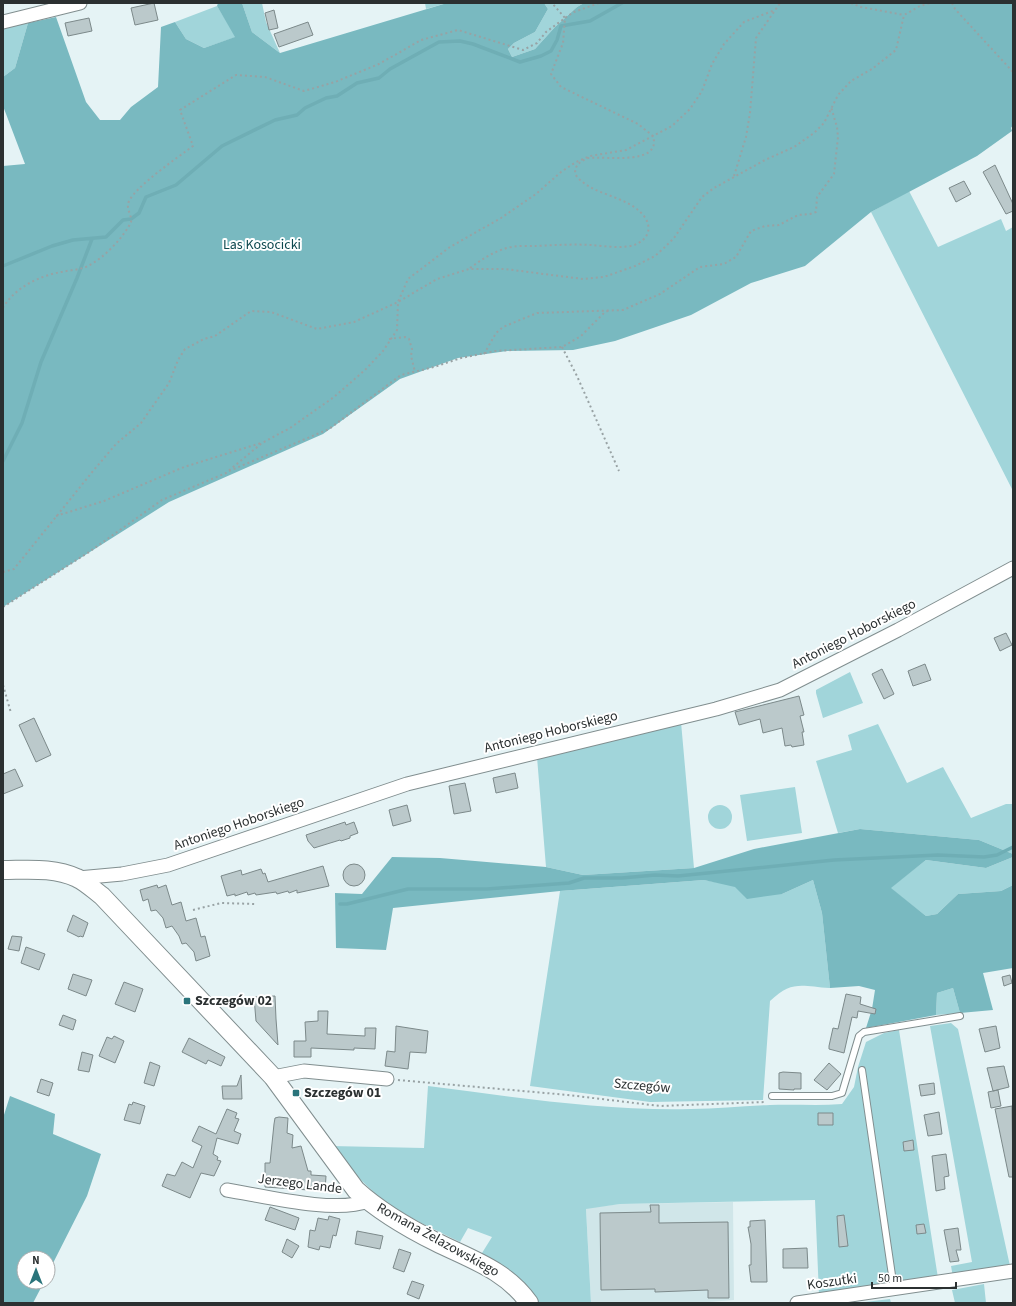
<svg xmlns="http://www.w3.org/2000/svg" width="1016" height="1306" font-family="'Source Sans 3',sans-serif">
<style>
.built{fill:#d0e6e9}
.green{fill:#a1d5da}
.forest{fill:#79b9c0}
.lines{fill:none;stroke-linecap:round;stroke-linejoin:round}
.stream{stroke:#6faeb5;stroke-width:3.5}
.building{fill:#bbc9cb;stroke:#7c898a}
.lane-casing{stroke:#818e8f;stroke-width:8}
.street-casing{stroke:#818e8f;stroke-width:15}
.secondary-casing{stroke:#818e8f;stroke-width:20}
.path{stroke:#98a2a4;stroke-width:2;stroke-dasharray:2 3;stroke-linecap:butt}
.lane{stroke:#fff;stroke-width:6}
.street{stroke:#fff;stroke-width:13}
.secondary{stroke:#fff;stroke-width:18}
.poi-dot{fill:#2a747b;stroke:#fff;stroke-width:1.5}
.labels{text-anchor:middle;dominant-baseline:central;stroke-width:4;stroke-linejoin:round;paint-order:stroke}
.park-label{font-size:14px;fill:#0d484e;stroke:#fff}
.street-label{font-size:14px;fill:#2b3031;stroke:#fff}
.poi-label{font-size:14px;font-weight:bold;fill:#2b3031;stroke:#fff;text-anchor:start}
</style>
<rect width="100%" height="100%" fill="#e5f3f5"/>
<path class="built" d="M733,1202L734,1300L697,1303H591L586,1208L620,1204Z"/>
<path class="green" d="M242,3H262L266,22L280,53L252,32Z
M425,3H447L426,9Z
M544,3H584L577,7L555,27L535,49L512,57L508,49L514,43L535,32L548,9Z
M217,6L236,37L204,48L186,39L175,22Z
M26,22L28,23L15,68L3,77V27Z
M909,191L938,247L1001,219L1006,231L1013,227V491L871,212Z
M850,672L863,703L823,718L816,693V690Z
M681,722L694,868L583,875L546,867L537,757Z
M878,724L907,783L943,767L971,818L1006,804H1013V854L979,840L860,829L838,833L816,761L852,750L848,735Z
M795,787L802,833L747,841L740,795Z
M708 817a12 12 0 1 1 24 0a12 12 0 1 1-24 0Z
M1013,857V885L1001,891L958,894L937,914L926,916L890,888L926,860L986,868Z
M704,880L782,894L813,880L822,913L830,988C801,986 792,980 770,1001L763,1100L650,1102L530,1086L560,891Z
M953,988L960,1013L936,1015L937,993Z
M951,1023L958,1029L1010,1266L953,1277L951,1266L972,1262L930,1026Z
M899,1030L938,1278L819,1295L815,1200L620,1204L586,1209L591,1303H534L477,1257L482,1253L492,1237L468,1228L460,1242C434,1229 406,1217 382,1199C363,1184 347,1165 331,1146L424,1148L428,1086C515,1097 603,1111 691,1109C717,1109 743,1106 770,1105C794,1104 818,1106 842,1104L854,1087L858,1067L866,1042L884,1033Z
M984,1284L986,1303H955L952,1290Z
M890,1299L891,1303H857Z"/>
<path class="forest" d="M218,3H242L252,32L280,53L447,3H544L548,9L535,32L514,43L508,49L512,57L535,49L555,27L577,7L584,3H1013V125L1011,128L1012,131L977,156L871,212L805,266L751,283L691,315L615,341L573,350L507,351L458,358L400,379L323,434L169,502L3,607V166L25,164L3,106V77L15,68L28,23L56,17L86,102L100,120H120L131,107L158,87L161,27L175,22L186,39L204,48L235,37L217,6Z
M860,829L979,840L1013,854V857L986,868L926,860L891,888L926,916L937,914L958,894L1001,891L1013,885V968L983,973L993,1010L960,1013L953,988L937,993L936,1015L866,1028L872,1009L875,990L859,986L830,988L822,913L813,880L782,894L747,899L735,887L704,880L560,891L393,908L386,950L336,948L335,893L362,894L392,857L440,858L546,867L583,875L694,868L754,849Z
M10,1096L55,1114L53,1134L101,1154L87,1196L48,1273V1258H24V1282H44L33,1303H3V1118Z"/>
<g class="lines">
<path class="stream" d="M3,266L52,246L73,240L106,237L123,220L131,219L139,213L146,197L176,185L222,146L275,120L297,115L305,108L326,98L337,96L357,83L379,78L390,69L439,42L460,41L473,44L520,62L541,56L551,51L557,40L561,26L590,21L622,3
M3,461L22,423L41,362L77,278L92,239
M340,904H347L408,889H487L569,883L584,878H622L655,875L678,876L834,860L938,855L984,857L997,855L1013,847"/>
</g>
<path class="building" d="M154,3L158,20L135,25L131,8Z
M274,10L278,28L269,30L265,13Z
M89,18L92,31L68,36L65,23Z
M308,22L313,35L279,47L274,34Z
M995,165L1013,204V211L1006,214L983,172Z
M964,181L971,194L956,202L949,188Z
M1006,633L1012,645L1000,651L994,638Z
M925,664L931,680L913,686L908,671Z
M882,669L894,694L884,699L872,674Z
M799,696L804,715L800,716L804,732H802L804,745L792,747L791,745L785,746L782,728L763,733L760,719L739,725L735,712Z
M34,718L51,755L36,762L19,725Z
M15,769L23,786L3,794V774Z
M515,773L518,788L496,793L493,778Z
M465,783L471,811L454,814L449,786Z
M407,805L411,821L393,826L389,810Z
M345,822L346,825L354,822L358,833L350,836V838L341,841L340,840L314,848L308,841L306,835Z
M343 875a11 11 0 1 1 22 0a11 11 0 1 1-22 0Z
M323,866L329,886L297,893V890L289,893L288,891L277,894L276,892L256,895L255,893L248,895L247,892L235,896V894L227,896L221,876L241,870L242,875L261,869L263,874L265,873L268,882Z
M157,885L158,888L166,885L172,905L181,902L186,921L196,918L201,937L205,936L210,956L196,961L194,952L186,943L182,944L179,936L172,926L166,928L163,918L156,910L151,911L148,899L143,901L140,890Z
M73,915L88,923L83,937L80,936L79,937L67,931Z
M12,936L22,937L19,951L8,949Z
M26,947L45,954L39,970L21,963Z
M73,974L92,980L86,996L68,989Z
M1010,975L1012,983L1004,986L1002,977Z
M124,982L143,989L135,1012L115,1004Z
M846,994L861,997L860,1004L876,1009L875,1014L858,1011L857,1018L852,1017L844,1053L829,1049V1046L833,1028L838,1029Z
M275,996L276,1019L278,1045L256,1021L254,997Z
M318,1011H328L327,1034L365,1036V1028H376L375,1049L354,1048V1050L311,1048V1057H294V1041H306L305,1022L318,1021Z
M63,1015L76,1020L73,1030L59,1025Z
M396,1026L428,1031L426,1053L410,1052L408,1069L385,1066L387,1051L395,1052Z
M996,1026L1000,1048L985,1052L979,1029Z
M114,1036L124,1041L115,1063L99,1056L107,1037L112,1039Z
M189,1038L225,1057L221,1066L208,1060L206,1064L182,1052Z
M82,1052L93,1055L89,1072L78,1070Z
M150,1062L160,1066L154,1086L144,1083Z
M829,1063L841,1074L827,1090L814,1080Z
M1004,1066L1009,1087L993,1091L987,1068Z
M783,1072L801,1073V1089H794V1090L779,1089V1073Z
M241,1075L242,1099H223L222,1086H237Z
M41,1079L53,1083L49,1096L37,1092Z
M934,1083L935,1094L921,1096L919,1085Z
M998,1090L1001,1106L991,1108L988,1092Z
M133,1102L145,1106L140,1124L124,1120L129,1104L132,1105Z
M1012,1106L1013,1177H1009L995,1109Z
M227,1109L237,1113L235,1118L239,1119L234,1131L241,1134L238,1144L217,1138L213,1154L218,1157L217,1160L221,1161L214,1176L201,1173L190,1198L162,1186L167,1174L175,1176L182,1162L193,1168L202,1146L192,1141L199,1126L216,1134Z
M939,1112L942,1134L928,1136L924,1115Z
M818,1113H833V1125H818Z
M279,1117L288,1118L287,1133L293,1135L292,1148L301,1146L308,1171H311V1175L326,1176L325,1191L310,1190V1186L309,1190L265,1187V1163H270L274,1124L275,1118Z
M913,1140L914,1150L904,1151L903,1142Z
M946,1154L949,1176L944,1177L945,1189L936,1191L932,1156Z
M650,1205H659V1223L728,1222L729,1298H708V1290L655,1292V1289L601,1290L600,1213L651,1212Z
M270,1207L299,1218L295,1230L265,1220Z
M844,1215L848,1246L839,1247L837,1216Z
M329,1216L340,1219L336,1236L333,1235L330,1248L320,1246L319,1250L308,1247L310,1230L315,1231L318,1218L328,1220Z
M765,1220L767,1282H751L749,1265H751V1244L748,1227H750V1221Z
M924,1224L926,1233L917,1234L916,1225Z
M958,1228L961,1250H956L959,1261L950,1262L944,1230Z
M357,1231L383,1236L380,1249L355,1244Z
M287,1239L299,1246L292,1258L282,1252Z
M807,1248L808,1268H783V1249Z
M399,1249L411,1253L404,1272L393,1268Z
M412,1281L424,1285L419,1299L407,1294Z"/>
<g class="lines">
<g class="lane-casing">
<path id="lane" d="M862,1070L894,1289
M772,1096H832L842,1093L859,1036L864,1032L960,1016"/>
</g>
<g class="street-casing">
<path id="street" d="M3,22L80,3
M78,878L122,874L168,865L407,784L716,709L780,690L898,630L1013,568
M273,1077L304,1071L387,1079
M227,1190C264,1196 335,1214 368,1201
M797,1303L1013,1271"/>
</g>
<g class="secondary-casing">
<path id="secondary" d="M3,870C27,870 54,867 77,878C86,882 94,890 102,896L273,1077L356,1190C379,1211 408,1228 436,1242C470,1259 506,1270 529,1303"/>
</g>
<path class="path" d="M851,3L861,7L904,15
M952,3L955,9L1013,72
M734,176L746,137L750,113L756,38L780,3
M470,268C481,260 491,253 504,249C514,245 527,246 537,246C556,245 574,244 592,245C605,246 622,249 634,245C648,240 653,228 644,216C626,194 590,196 575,174C575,165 579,162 588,158C606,156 662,166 653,136L638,124L561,87L551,74L563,43L565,18L574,12L599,3
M3,308C14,288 39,276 61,272C70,270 80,270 88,266C104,258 124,237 131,222C132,216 127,210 128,204C131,189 180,156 193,146L180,110L236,75L265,77L304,91L335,82L379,64L421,40L458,30L523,50L537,43L546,32L565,18L552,3
M389,339L405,337L409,339L412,349L411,356L415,372
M562,347L577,376L619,471
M484,354L496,333L503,327L537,313L623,310L660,294L700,267L724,264L736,257L751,231L765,226L779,225L798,215L810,214L816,212L817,197L834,174L838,137L837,127L831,107
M229,471L329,429L401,375L434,367L461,358L495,351L562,347L581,336L604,313L609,310
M56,516L104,501L184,467L261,443
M3,572L14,569L93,471L116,444L141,423L169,383L178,360L185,349L204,339L215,336L251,311L271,312L317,329L354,322L398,302L437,279L469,269H505L583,279L604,277L635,266L655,256L665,247L674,238L702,197L714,188L765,160L794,147L814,133L824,123L838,95L851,81L872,69L896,50L904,15L920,6L930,3
M3,607L89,552L162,500L226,473L262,443L290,428L334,397L365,370L383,351L397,330L398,302L408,279L450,247L501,218L536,194L561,172L576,162L590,156L626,150L672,126L690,109L702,91L712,64L724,44L744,22L775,10
M3,685L11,713
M193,910L221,903L255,904
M398,1080L568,1095L660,1106L766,1102"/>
<use href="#lane" class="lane"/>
<use href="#street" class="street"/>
<use href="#secondary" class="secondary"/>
</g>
<g class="poi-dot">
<rect x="183" y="997" width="8" height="8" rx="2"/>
<rect x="292" y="1089" width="8" height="8" rx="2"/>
</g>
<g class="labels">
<g class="park-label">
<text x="262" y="245">Las Kosocicki</text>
</g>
<g class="street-label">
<text transform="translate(854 634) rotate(-27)">Antoniego Hoborskiego</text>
<text transform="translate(551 732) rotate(-14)">Antoniego Hoborskiego</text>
<text transform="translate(239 824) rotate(-19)">Antoniego Hoborskiego</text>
<text transform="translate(642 1086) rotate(5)">Szczegów</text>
<text transform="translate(300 1184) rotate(7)">Jerzego Lande</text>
<text transform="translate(438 1240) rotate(29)">Romana Żelazowskiego</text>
<text transform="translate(832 1282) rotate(-8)">Koszutki</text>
</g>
<g class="poi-label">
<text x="195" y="1001">Szczegów 02</text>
<text x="304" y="1093">Szczegów 01</text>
</g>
</g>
<rect width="1016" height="1306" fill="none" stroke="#2b3031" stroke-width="8"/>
<g transform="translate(36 1270)"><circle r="19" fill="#ffffff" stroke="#aaacad"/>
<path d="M0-3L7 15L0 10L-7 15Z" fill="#2a747b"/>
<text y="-6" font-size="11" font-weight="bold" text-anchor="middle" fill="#2b3031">N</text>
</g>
<path d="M872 1282v6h84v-6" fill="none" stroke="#2b3031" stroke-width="2"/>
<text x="878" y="1282" font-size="12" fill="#2b3031" stroke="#ffffff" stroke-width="3" paint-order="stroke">50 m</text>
</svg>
